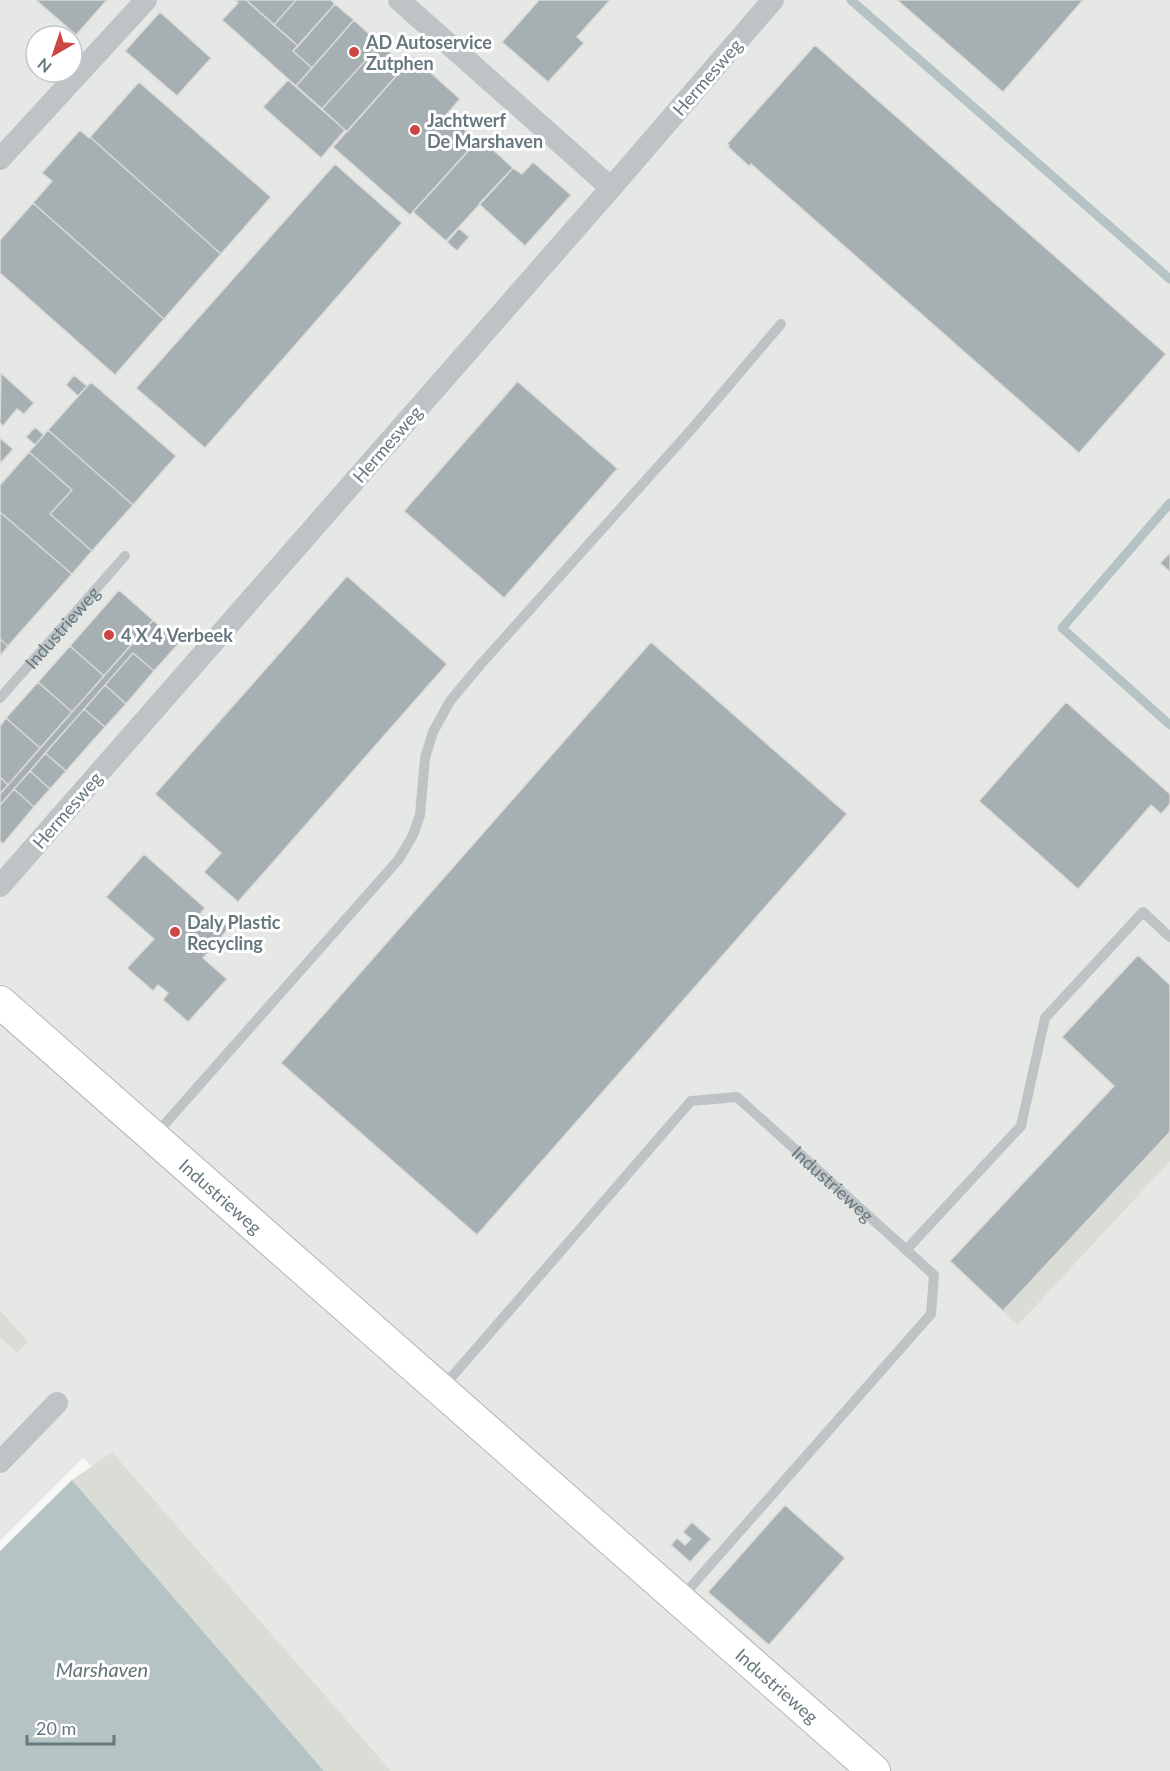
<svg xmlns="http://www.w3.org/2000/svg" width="1170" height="1771" font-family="Lato,sans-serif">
	<rect width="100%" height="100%" fill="#f8f8f6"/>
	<path fill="#e6e8e6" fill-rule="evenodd" d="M0 0H1170V1771H377L83 1458 0 1541ZM36 36H72V72H36Z"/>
	<path fill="#d9ddd6" d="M1170 1132V1161L1018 1325 1003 1311Z
		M0 1310 28 1342 17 1353 0 1337Z
		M112 1452 391 1771H324L72 1480Z"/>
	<path fill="#b6c3c4" d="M72 1480 324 1771H0V1551Z"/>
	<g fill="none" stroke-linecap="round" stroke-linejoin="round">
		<path stroke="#b6c3c4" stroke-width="9" d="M851 0 1170 279
			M1170 503 1062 628 1170 725"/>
	</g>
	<path fill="#a6afb2" stroke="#dadad8" stroke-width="1.5" d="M36 0H107L76 35Z
		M235 0H246L298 46 293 51 312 68 296 86 222 20 238 3Z
		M246 0H296L274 25Z
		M296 0H331L335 4 298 46 274 25Z
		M539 0H610L577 37 584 43 548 82 502 42Z
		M897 0H1083L1003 92Z
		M335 4 354 20 312 68 293 51Z
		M160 12 211 58 177 96 125 51Z
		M354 20 380 44 322 109 296 86Z
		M380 44 405 66 347 132 322 109Z
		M815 45 1166 354 1079 453 751 164 749 166 728 147 729 145 727 144Z
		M413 57 460 99 447 114 477 141 410 215 333 147Z
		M288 80 345 130 321 158 263 107Z
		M139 82 271 197 221 254 90 137Z
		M80 130 89 138 90 137 221 254 164 319 33 203 52 181 42 173Z
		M480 138 513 168 446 241 413 212Z
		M533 162 571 195 525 246 479 204 513 168 522 174Z
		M335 164 402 223 205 448 136 388Z
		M33 203 164 319 115 375 0 273V240Z
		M459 228 469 237 457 251 447 242Z
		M1 373 34 403 24 414 17 409 3 426 0 423Z
		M74 375 87 386 78 396 66 385Z
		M516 380 619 470 617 469 504 598 404 511 517 382Z
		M91 382 176 456 133 505 48 430Z
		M35 427 44 435 35 445 26 437Z
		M48 430 133 505 92 551 50 514 72 490 29 452Z
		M0 438 13 449 0 464Z
		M29 452 72 490 50 514 92 551 72 574 0 512V485Z
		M0 512 72 574 8 646 0 639Z
		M1170 553V572L1160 563Z
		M347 576 447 664 238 902 204 872 221 853 155 794 277 656 275 654 276 653 278 655Z
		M119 590 153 620 104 676 70 646Z
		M153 620 179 643 154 671 133 653 0 805V794Z
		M0 639 8 646 0 656Z
		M651 642 847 814 477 1235 281 1063Z
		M70 646 104 676 72 712 38 682Z
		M133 653 154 671 126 704 105 685Z
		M38 682 72 712 40 748 6 718Z
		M105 685 126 704 105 727 84 709Z
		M1066 702 1170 794V804L1161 814 1151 805 1078 889 979 801Z
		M84 709 105 727 66 771 45 753Z
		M6 718 40 748 8 785 0 777V726Z
		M45 753 66 771 50 789 30 771Z
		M30 771 50 789 34 807 14 789Z
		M0 777 8 785 0 794Z
		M14 789 34 807 3 844 0 841V805Z
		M144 854 205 908 200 914 210 923 215 916 229 928 203 958 227 979 188 1022 163 1000 168 993 158 985 153 991 127 968 154 939 106 897Z
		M1138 955 1170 985V1132L1003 1311 950 1261 1114 1086 1062 1037Z
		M785 1505 845 1558 769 1645 708 1592Z
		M692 1522 711 1539 690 1562 671 1545 677 1538 685 1545 691 1539 683 1532Z"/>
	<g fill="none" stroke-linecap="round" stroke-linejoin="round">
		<defs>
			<g id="secondary">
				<path id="s3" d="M0 1002 874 1771"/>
			</g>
		</defs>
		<use href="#secondary" stroke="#b0b7ba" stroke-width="34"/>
		<g stroke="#bec3c5" stroke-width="10">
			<path id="s1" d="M0 698 125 556"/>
			<path d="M156 1134 399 859 413 835 420 815 425 758 433 732 450 701 481 664 690 431 781 324"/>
			<path d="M906 1250 1021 1126 1045 1018 1143 912 1170 937"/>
			<path id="s2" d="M443 1387 691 1101 737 1097 934 1275 931 1314 682 1597"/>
		</g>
		<path stroke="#bec3c5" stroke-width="22" d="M399 0 611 188
			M0 159 146 0
			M0 886 611 188 773 0
			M0 1462 57 1403"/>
		<use href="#secondary" stroke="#fff" stroke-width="32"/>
	</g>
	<g fill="#ce4641" stroke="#fff" stroke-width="2">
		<circle cx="354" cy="52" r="6"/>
		<circle cx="415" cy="130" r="6"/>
		<circle cx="109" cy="635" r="6"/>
		<circle cx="175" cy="932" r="6"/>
	</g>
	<g text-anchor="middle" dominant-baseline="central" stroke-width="6" stroke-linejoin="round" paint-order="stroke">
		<g font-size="18" font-weight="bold" fill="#66787d" stroke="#fff" text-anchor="start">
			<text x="366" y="42">AD Autoservice<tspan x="366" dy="21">Zutphen</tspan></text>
			<text x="427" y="120">Jachtwerf<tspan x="427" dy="21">De Marshaven</tspan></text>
			<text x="121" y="635">4 X 4 Verbeek</text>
			<text x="187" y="922">Daly Plastic<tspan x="187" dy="21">Recycling</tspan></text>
		</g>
		<g font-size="18" fill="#66787d" stroke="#fff">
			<text transform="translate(707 77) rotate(-49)">Hermesweg</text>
			<text transform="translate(387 444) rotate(-49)">Hermesweg</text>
			<text stroke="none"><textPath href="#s1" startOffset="94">Industrieweg</textPath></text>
			<text transform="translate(67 810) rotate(-49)">Hermesweg</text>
			<text stroke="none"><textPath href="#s2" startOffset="554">Industrieweg</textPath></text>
			<text stroke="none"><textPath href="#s3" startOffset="294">Industrieweg</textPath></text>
			<text stroke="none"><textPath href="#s3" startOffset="1035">Industrieweg</textPath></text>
		</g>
		<g font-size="20" font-style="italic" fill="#627678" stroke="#fff">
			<text x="102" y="1669">Marshaven</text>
		</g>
	</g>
	<g transform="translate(54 54) rotate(219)"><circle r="28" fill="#ffffff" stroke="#c2c9cb" stroke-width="1.5"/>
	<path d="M0-4.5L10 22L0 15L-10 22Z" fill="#ce4641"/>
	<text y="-9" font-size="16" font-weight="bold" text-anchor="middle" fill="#66787d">N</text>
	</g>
	<path d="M27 1735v9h87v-9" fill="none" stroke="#66787d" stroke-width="3"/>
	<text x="36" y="1735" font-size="18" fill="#66787d" stroke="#ffffff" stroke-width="4.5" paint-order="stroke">20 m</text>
</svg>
